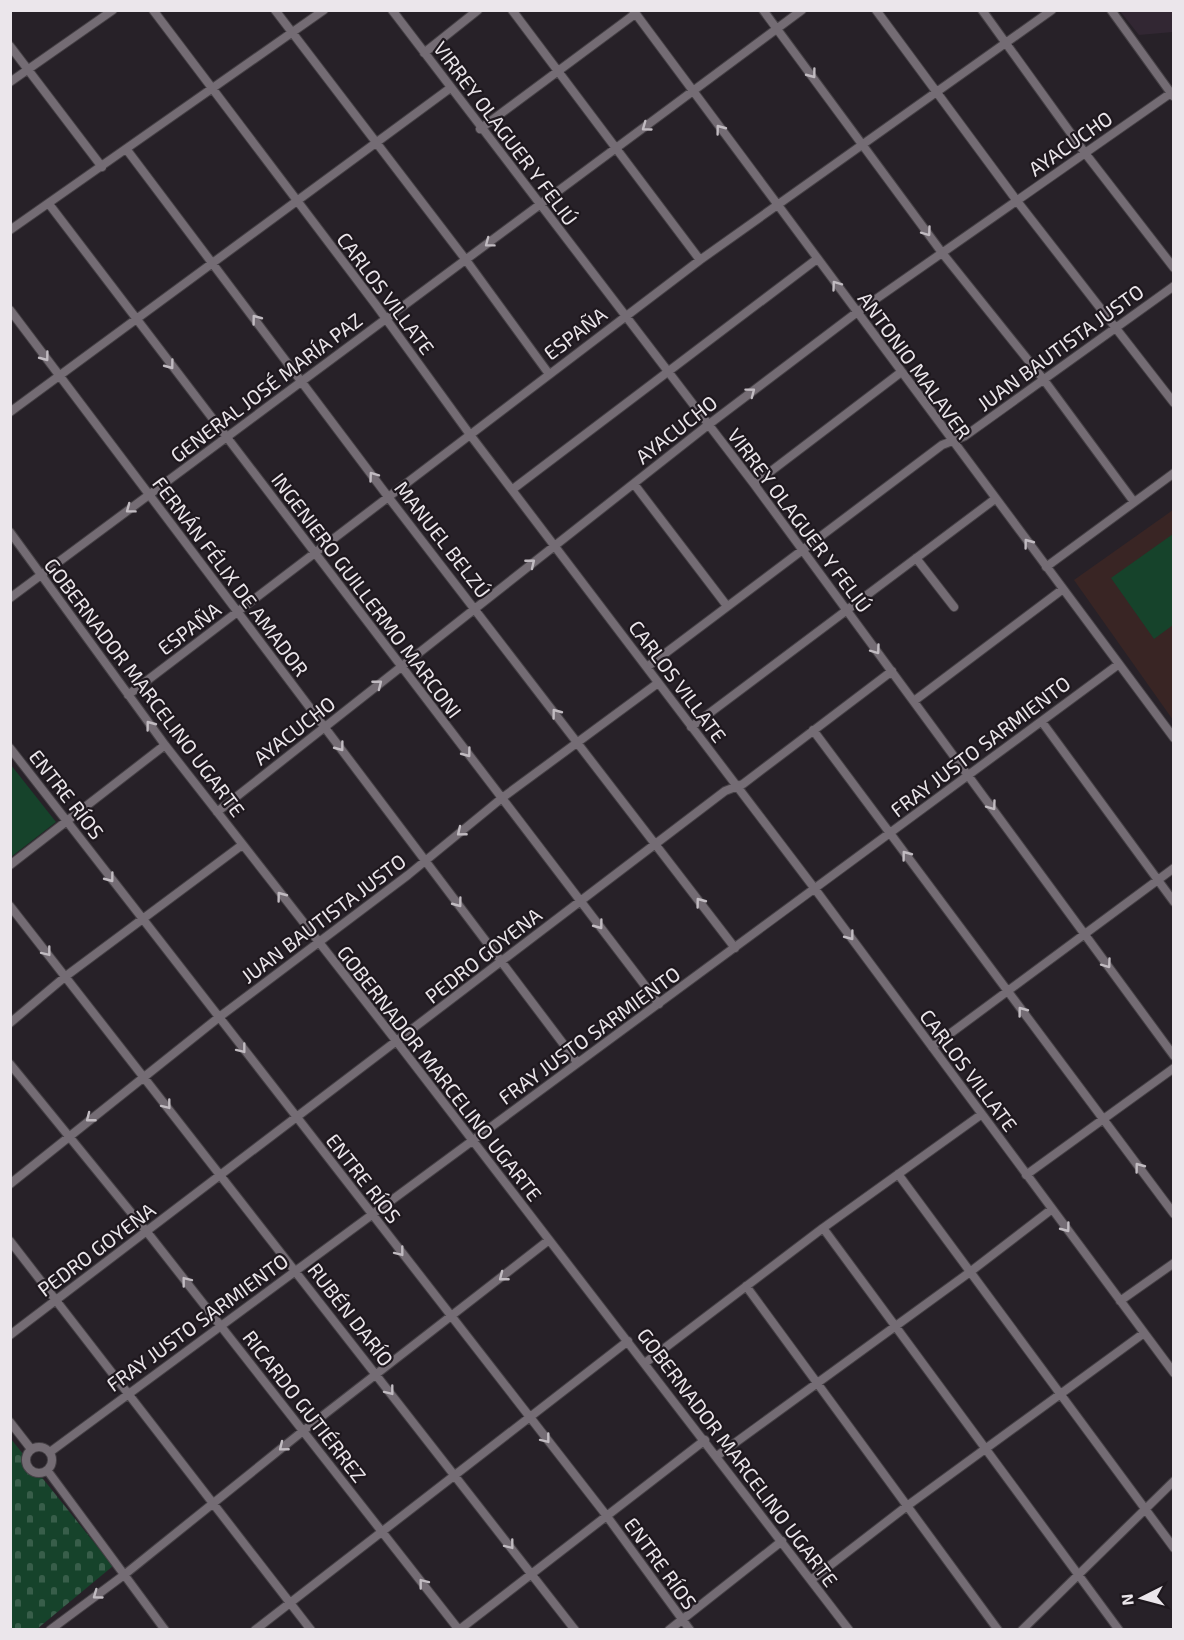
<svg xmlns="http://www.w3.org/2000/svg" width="1184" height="1640" font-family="'Exo 2',sans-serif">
	<defs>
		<pattern id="cemetery-stones" width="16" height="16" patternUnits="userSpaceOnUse" patternTransform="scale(1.5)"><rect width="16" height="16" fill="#16432b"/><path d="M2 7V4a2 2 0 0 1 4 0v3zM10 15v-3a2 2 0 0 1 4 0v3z" fill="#385e4a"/></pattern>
	</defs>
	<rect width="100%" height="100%" fill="#272128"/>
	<path fill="#322733" d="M1120 11H1173V32L1139 35Z"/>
	<path fill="#392524" d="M1173 510V720L1074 580Z"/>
	<path fill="url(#cemetery-stones)" d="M11 1439 113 1566 37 1629H11Z"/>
	<path fill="#16432b" d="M1173 534V625L1154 639 1111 578Z
		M11 765 56 822 11 857Z"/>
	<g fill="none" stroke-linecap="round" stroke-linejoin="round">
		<defs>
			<path id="minor" d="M153 10 376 305 471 436 815 889 1174 1373
				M275 10 466 260 549 374
				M392 10 754 484 1174 1056
				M512 10 700 260
				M633 10 1174 738
				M763 10 943 254 1044 380 1134 502
				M876 10 1017 201 1174 403
				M982 10 1085 153 1174 268
				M1111 10 1173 96
				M10 46 102 167
				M424 53 478 10
				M10 82 113 10
				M480 129 635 14
				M127 150 389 498 735 948
				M49 204 659 1004
				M10 230 324 10
				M10 310 577 1062
				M10 412 449 89
				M634 484 727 606
				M754 484 900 373
				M513 489 817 259
				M10 532 165 745 397 1042 849 1630
				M916 558 954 607
				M1046 567 1174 473
				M10 598 802 10
				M647 667 942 445 965 436 1174 286
				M128 695 700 260 1052 10
				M914 701 1063 589
				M1042 722 1174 902
				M691 727 995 499
				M813 730 1174 1214
				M10 748 606 1515 690 1630
				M217 812 708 425 856 313 1171 93
				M10 865 165 745
				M10 906 575 1630
				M10 1023 66 976 242 845
				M932 1047 1174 868
				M10 1064 151 1237 459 1630
				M898 1174 1174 1548
				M1026 1175 1174 1068
				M10 1184 218 1018 408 875 502 798 658 683
				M823 1228 1119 1630
				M10 1241 311 1630
				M746 1286 998 1630
				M1120 1301 1174 1263
				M10 1335 725 791 743 784 892 671
				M645 1363 823 1228 982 1114
				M10 1422 31 1449
				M26 1460a13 13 0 1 1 26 0a13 13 0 1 1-26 0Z
				M50 1452 1119 664
				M717 1456 970 1272 1052 1209
				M47 1470 165 1630
				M811 1580 907 1506 1144 1333
				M50 1630 124 1575 303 1431 549 1240
				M255 1630 628 1341
				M459 1630 705 1440
				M669 1630 782 1541
				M1022 1630 1174 1481"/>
		</defs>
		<use href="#minor" stroke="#454045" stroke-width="10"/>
		<use href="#minor" stroke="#746c74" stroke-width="8"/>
	</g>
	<defs><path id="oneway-chevron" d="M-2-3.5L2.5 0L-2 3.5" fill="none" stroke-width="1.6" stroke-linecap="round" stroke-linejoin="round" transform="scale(1.5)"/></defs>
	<g stroke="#c1bbc1">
		<use href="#oneway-chevron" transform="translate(812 74) rotate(53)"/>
		<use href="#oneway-chevron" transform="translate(646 127) rotate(144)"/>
		<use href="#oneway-chevron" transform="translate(720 129) rotate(-127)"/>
		<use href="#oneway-chevron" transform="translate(927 232) rotate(54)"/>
		<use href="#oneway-chevron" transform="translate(489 243) rotate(143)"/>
		<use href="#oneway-chevron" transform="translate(836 285) rotate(-126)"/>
		<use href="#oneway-chevron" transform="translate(256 319) rotate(-127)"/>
		<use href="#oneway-chevron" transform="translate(45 357) rotate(53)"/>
		<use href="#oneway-chevron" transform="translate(170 365) rotate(53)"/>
		<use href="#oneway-chevron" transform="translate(751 392) rotate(-37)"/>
		<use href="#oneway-chevron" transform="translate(373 476) rotate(-126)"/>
		<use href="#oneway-chevron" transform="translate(130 509) rotate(143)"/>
		<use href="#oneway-chevron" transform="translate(1028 543) rotate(-127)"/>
		<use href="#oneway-chevron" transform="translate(531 563) rotate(-39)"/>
		<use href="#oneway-chevron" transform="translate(876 650) rotate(54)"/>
		<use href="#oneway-chevron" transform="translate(378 684) rotate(-38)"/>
		<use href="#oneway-chevron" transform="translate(556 713) rotate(-127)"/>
		<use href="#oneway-chevron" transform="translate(150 725) rotate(-127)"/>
		<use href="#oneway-chevron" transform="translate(340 747) rotate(53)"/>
		<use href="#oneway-chevron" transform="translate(467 753) rotate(53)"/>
		<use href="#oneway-chevron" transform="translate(992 806) rotate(54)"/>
		<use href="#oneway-chevron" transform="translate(461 832) rotate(141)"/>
		<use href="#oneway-chevron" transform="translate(906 855) rotate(-127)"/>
		<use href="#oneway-chevron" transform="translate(110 878) rotate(53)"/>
		<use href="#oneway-chevron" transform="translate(281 896) rotate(-127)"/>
		<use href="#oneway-chevron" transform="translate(700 902) rotate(-127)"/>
		<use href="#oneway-chevron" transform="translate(458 903) rotate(53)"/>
		<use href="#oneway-chevron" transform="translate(599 925) rotate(53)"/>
		<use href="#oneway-chevron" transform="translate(850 936) rotate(53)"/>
		<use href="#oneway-chevron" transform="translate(47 952) rotate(52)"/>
		<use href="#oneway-chevron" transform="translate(1107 964) rotate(54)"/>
		<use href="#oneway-chevron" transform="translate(1022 1011) rotate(-127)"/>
		<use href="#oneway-chevron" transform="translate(242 1049) rotate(52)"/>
		<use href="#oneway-chevron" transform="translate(167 1105) rotate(52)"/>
		<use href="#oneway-chevron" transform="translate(90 1118) rotate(142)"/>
		<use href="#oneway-chevron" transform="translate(1139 1167) rotate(-127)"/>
		<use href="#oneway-chevron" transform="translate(1066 1228) rotate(53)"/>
		<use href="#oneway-chevron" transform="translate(400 1252) rotate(52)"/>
		<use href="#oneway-chevron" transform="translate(503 1277) rotate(142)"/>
		<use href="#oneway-chevron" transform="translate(186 1281) rotate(-128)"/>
		<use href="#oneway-chevron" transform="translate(390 1391) rotate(52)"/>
		<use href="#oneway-chevron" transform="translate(546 1439) rotate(52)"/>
		<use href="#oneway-chevron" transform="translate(283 1447) rotate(141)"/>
		<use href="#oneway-chevron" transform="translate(510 1545) rotate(52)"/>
		<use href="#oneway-chevron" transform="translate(423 1583) rotate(-128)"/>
		<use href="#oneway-chevron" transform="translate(97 1595) rotate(144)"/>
	</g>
	<g text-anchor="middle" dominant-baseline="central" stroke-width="4.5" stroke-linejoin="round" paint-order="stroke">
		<g font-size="20" fill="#ebe6eb" stroke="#1e181e">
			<text transform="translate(506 133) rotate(53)">VIRREY OLAGUER Y FELIÚ</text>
			<text transform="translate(1070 143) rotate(-35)">AYACUCHO</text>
			<text transform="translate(386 293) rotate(53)">CARLOS VILLATE</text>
			<text transform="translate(575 333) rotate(-37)">ESPAÑA</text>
			<text transform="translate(1060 347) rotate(-36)">JUAN BAUTISTA JUSTO</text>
			<text transform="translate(915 365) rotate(54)">ANTONIO MALAVER</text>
			<text transform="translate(266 387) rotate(-37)">GENERAL JOSÉ MARÍA PAZ</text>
			<text transform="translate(676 429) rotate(-38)">AYACUCHO</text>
			<text transform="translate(800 520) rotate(53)">VIRREY OLAGUER Y FELIÚ</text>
			<text transform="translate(443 539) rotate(52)">MANUEL BELZÚ</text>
			<text transform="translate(231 576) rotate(53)">FERNÁN FÉLIX DE AMADOR</text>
			<text transform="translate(367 595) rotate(53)">INGENIERO GUILLERMO MARCONI</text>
			<text transform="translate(189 628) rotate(-37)">ESPAÑA</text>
			<text transform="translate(678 681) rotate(53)">CARLOS VILLATE</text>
			<text transform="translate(145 687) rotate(53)">GOBERNADOR MARCELINO UGARTE</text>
			<text transform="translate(294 730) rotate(-38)">AYACUCHO</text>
			<text transform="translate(980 746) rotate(-37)">FRAY JUSTO SARMIENTO</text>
			<text transform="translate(67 794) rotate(52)">ENTRE RÍOS</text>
			<text transform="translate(323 918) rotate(-37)">JUAN BAUTISTA JUSTO</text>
			<text transform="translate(483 955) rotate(-38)">PEDRO GOYENA</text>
			<text transform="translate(589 1035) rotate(-36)">FRAY JUSTO SARMIENTO</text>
			<text transform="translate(969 1070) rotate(53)">CARLOS VILLATE</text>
			<text transform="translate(440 1073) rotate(52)">GOBERNADOR MARCELINO UGARTE</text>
			<text transform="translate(364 1178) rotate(52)">ENTRE RÍOS</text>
			<text transform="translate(96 1249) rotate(-37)">PEDRO GOYENA</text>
			<text transform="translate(351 1314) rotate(52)">RUBÉN DARÍO</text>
			<text transform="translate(197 1322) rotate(-36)">FRAY JUSTO SARMIENTO</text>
			<text transform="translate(305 1406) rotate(52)">RICARDO GUTIÉRREZ</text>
			<text transform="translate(738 1457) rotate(53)">GOBERNADOR MARCELINO UGARTE</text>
			<text transform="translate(661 1563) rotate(54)">ENTRE RÍOS</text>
		</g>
	</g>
	<rect width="1184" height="1640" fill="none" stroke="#ebe6eb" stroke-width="24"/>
	<g transform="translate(1142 1598) rotate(264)" stroke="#1e181e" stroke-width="4.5" paint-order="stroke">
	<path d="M0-4.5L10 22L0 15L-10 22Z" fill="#ebe6eb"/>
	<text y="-9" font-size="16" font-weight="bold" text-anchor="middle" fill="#ebe6eb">N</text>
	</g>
</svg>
